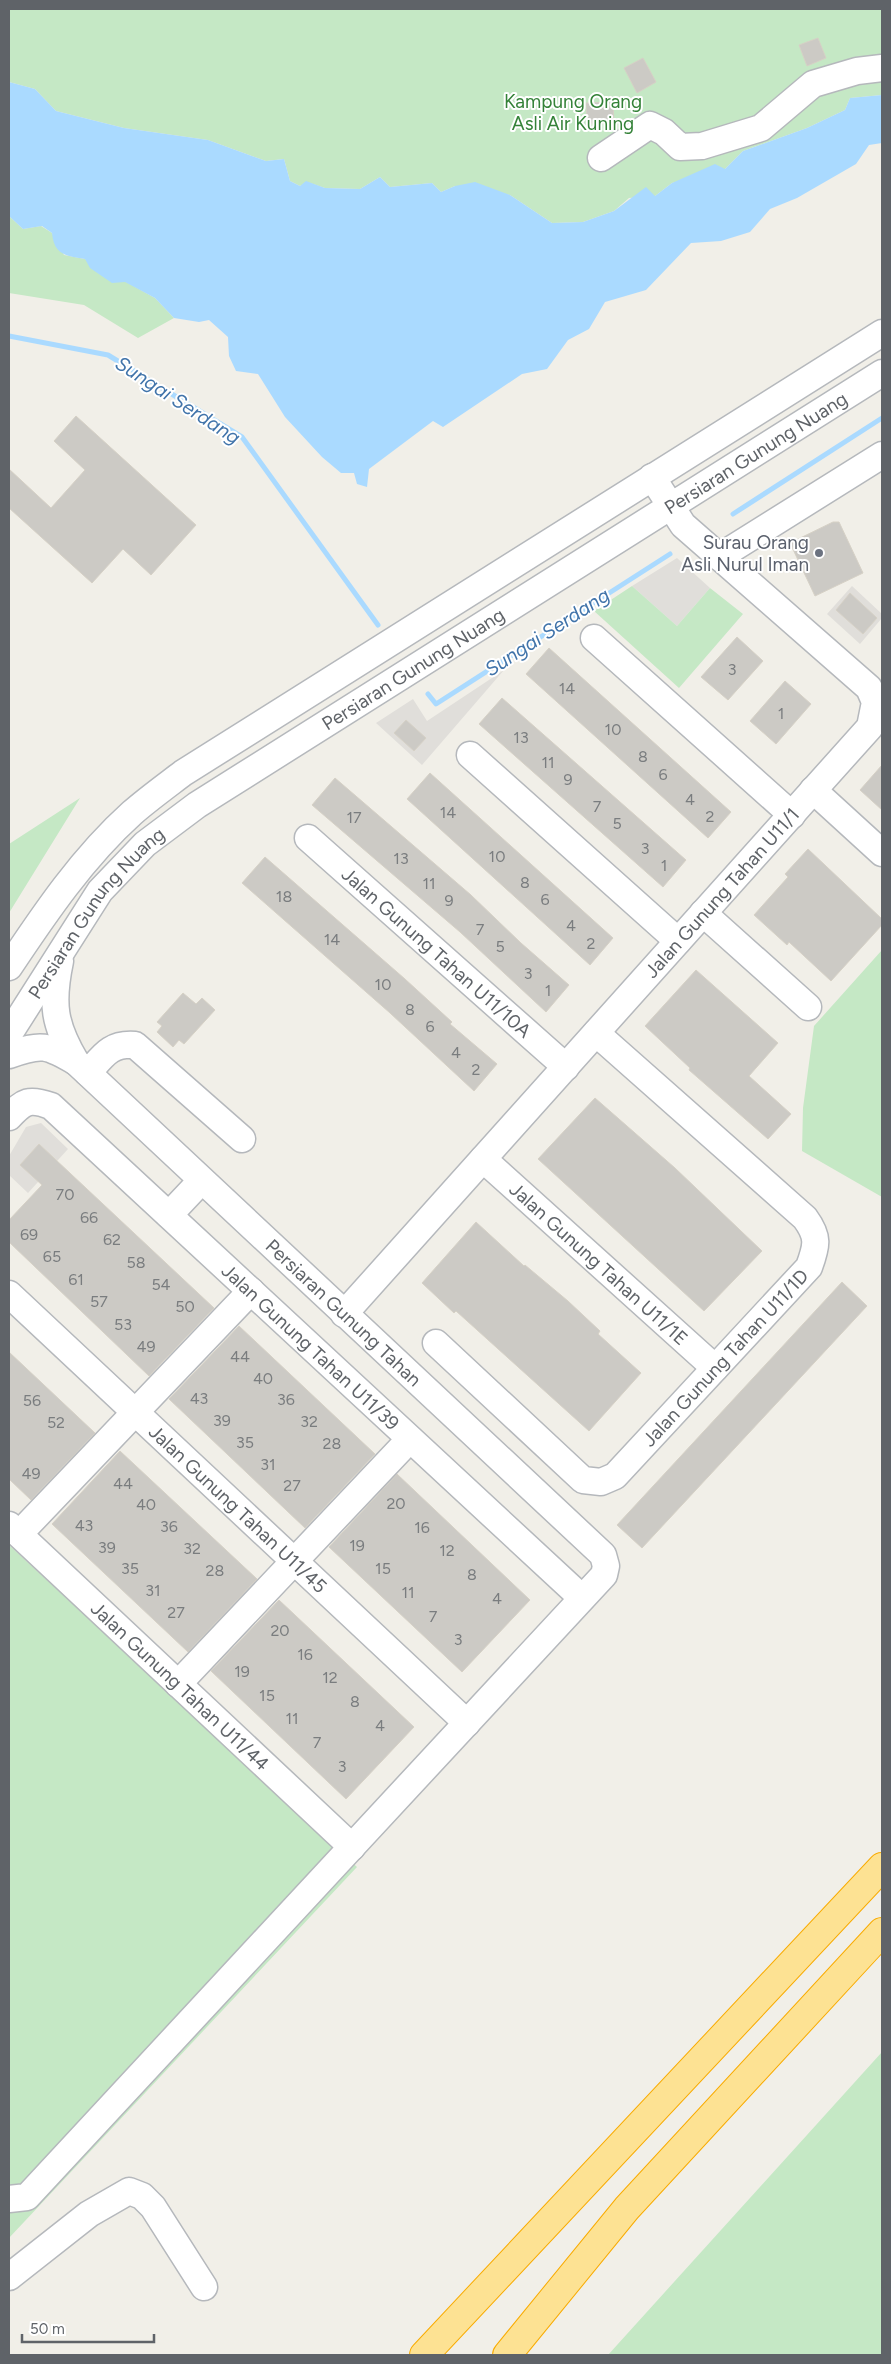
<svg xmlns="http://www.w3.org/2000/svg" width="891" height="2364" font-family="Figtree,sans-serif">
	<rect width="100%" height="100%" fill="#f1efe8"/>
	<path fill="#e0deda" d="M677 558 710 588 677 626 632 586Z
		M852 586 882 614V618L860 644 827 614Z
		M504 670 422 765 376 723 413 699 427 721Z
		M41 1123 68 1149 28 1193 9 1175V1156L26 1127Z"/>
	<path fill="#c5e8c5" d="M9 9H882V95L850 98 845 110 807 128 743 151 725 169 672 183 655 196 629 198 614 211 583 222 552 223 510 195 455 186 441 192 432 183 390 187 380 177 360 189 325 188 307 182 300 186 290 181 284 159 266 161 208 140 124 128 56 111 35 89 9 82Z
		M9 216 23 229 41 226 52 233 64 255 85 259 155 298 174 318 138 338 84 305 9 293Z
		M632 586 677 626 710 588 743 614 679 688 594 611Z
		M80 798 9 913V844Z
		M882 950V1197L802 1151 803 1108 814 1026Z
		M9 1545 357 1867 9 2238Z
		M882 2052V2355H608Z"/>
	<path fill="#aadaff" d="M9 82 35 89 56 111 124 128 208 140 266 161 284 159 290 181 300 186 306 181 325 188 360 189 380 177 390 187 432 183 441 192 455 186 475 182 510 195 552 223 583 222 614 211 646 187 655 196 672 183 715 164 725 169 743 151 807 128 845 110 850 98 882 95V143L869 145 856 164 797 198 770 209 750 232 721 241 691 243 646 290 605 302 589 329 568 340 547 369 522 374 443 427 433 421 369 469 367 487 357 484 354 473H341L322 457 285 417 258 374 236 371 229 356 228 337 209 320 199 322 174 318 155 298 125 282 112 283 90 268 85 259C66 256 54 255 52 233L42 226 23 229 9 216Z"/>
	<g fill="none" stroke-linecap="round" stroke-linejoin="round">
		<path stroke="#aadaff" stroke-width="5" d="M9 336 108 355 242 437 378 625
			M733 514 882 418
			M428 694 436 704 670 554"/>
	</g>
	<path fill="#cccac5" stroke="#d6d1c6" d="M818 38 826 58 807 66 799 45Z
		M643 58 656 82 637 93 624 68Z
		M613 102 614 123 587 124 586 103Z
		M76 416 196 525 151 575 123 549 92 583 9 508V469L51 508 85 470 54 441Z
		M833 522H839L863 573 815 596 790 543Z
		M850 593 877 618 863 634 836 610Z
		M737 637 763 661 728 700 701 677Z
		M549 648 731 812 708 838 526 674Z
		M785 681 811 704 776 744 750 721Z
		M502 698 686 860 663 887 479 724Z
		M406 720 426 738 414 751 394 733Z
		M882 765V810L860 790Z
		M430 773 613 938 590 965 407 799Z
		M335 778 471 895 521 943 569 985 546 1012 460 932 312 805Z
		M808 849 882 919V925L831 981 789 942 787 945 754 915 788 877 785 874Z
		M265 857 405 979 452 1022 450 1024 497 1064 474 1091 390 1013 242 883Z
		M696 970 778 1043 749 1076 791 1114 768 1139 689 1070 690 1068 645 1026Z
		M183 993 196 1004 202 998 215 1010 184 1044 179 1040 173 1047 157 1032 162 1026 157 1022Z
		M595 1098 675 1168 762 1251 704 1311 538 1159Z
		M39 1144 214 1308 149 1376 9 1242V1220L42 1185 20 1165Z
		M476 1222 524 1266 525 1265 568 1301 600 1331 598 1334 641 1373 589 1431 456 1311 454 1313 422 1283Z
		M842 1282 867 1306 642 1548 617 1525Z
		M239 1326 375 1454 305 1528 169 1399Z
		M9 1352 95 1433 31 1500 9 1479Z
		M120 1451 257 1579 188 1652 52 1524Z
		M397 1474 530 1600 462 1672 329 1547Z
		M279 1600 414 1727 346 1799 211 1671Z"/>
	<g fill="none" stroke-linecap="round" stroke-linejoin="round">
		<defs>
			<g id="minor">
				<path d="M601 158 650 125 664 132 680 147 702 146 761 128 813 84 857 71 882 68"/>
				<path d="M719 557 882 455"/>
				<path d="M594 638 792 815"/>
				<path d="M470 755 678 941"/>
				<path d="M813 790 882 853"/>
				<path id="s1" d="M308 838 566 1067"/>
				<path d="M703 913 808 1007"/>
				<path d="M60 961C51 1004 54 1025 76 1062"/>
				<path d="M9 967C45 913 83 857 132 813 148 799 166 786 183 773L882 333"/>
				<path id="s2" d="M9 1034 100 891 145 844 197 805 882 373"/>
				<path id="s3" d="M9 1055C42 1043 47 1045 76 1062L603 1555 606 1566 604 1575 27 2197 9 2199"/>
				<path d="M88 1073C103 1056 110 1043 135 1045L242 1139"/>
				<path id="s4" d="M9 1117C24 1101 29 1098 51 1106L582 1598"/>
				<path id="s5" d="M483 1159 715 1368"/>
				<path d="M169 1215 201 1181"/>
				<path id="s6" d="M9 1294 467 1723"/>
				<path id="s7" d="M344 1314 870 727 875 702 869 688 683 525 652 477"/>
				<path id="s8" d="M436 1343 583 1480 601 1482 615 1476 809 1267C817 1245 819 1237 805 1218L596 1033"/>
				<path id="s9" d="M9 1525 352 1847"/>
				<path d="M19 1534 251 1291"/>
				<path d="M178 1684 410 1439"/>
				<path d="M9 2277 89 2214 129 2191 142 2196 153 2207 204 2287"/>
			</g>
			<path id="highway" d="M424 2355 882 1867
				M507 2355 627 2208 882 1932"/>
		</defs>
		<use href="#minor" stroke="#b5b8bc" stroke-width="29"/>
		<use href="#highway" stroke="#f9ab00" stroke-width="30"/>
		<use href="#minor" stroke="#fff" stroke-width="26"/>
		<use href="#highway" stroke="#fde293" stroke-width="28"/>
	</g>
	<circle fill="#6b7280" stroke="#fff" stroke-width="2" cx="819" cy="553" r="5"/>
	<g text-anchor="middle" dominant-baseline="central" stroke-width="4" stroke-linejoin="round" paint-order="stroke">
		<g font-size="16" fill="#7a7d7f">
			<text x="732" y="669">3</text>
			<text x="567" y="688">14</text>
			<text x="781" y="713">1</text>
			<text x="613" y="729">10</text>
			<text x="521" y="737">13</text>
			<text x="643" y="756">8</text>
			<text x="548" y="762">11</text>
			<text x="663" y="774">6</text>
			<text x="568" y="779">9</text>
			<text x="690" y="799">4</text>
			<text x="597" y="806">7</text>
			<text x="448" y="812">14</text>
			<text x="710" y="816">2</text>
			<text x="354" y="817">17</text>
			<text x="617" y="823">5</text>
			<text x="645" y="848">3</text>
			<text x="497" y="856">10</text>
			<text x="401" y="858">13</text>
			<text x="664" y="865">1</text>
			<text x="525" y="882">8</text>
			<text x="429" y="883">11</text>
			<text x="284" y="896">18</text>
			<text x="545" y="899">6</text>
			<text x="449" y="900">9</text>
			<text x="571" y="925">4</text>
			<text x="480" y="929">7</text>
			<text x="332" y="939">14</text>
			<text x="591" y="943">2</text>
			<text x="500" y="946">5</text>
			<text x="528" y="973">3</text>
			<text x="383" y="984">10</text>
			<text x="548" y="990">1</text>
			<text x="410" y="1009">8</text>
			<text x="430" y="1026">6</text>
			<text x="456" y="1052">4</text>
			<text x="476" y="1069">2</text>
			<text x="65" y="1194">70</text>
			<text x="89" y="1217">66</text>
			<text x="29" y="1234">69</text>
			<text x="112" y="1239">62</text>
			<text x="52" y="1256">65</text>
			<text x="136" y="1262">58</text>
			<text x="76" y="1279">61</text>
			<text x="161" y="1284">54</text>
			<text x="99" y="1301">57</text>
			<text x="185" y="1306">50</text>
			<text x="123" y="1324">53</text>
			<text x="146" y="1346">49</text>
			<text x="240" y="1356">44</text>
			<text x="263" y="1378">40</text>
			<text x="199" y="1398">43</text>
			<text x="286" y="1399">36</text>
			<text x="32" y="1400">56</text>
			<text x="222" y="1420">39</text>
			<text x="309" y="1421">32</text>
			<text x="56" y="1422">52</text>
			<text x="245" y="1442">35</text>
			<text x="332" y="1443">28</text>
			<text x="268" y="1464">31</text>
			<text x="31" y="1473">49</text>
			<text x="123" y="1483">44</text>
			<text x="292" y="1485">27</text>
			<text x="396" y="1503">20</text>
			<text x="146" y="1504">40</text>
			<text x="84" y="1525">43</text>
			<text x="169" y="1526">36</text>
			<text x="422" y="1527">16</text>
			<text x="357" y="1545">19</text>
			<text x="107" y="1547">39</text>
			<text x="192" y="1548">32</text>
			<text x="447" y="1550">12</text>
			<text x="130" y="1568">35</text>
			<text x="383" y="1568">15</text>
			<text x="215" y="1570">28</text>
			<text x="472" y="1574">8</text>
			<text x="153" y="1590">31</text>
			<text x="408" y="1592">11</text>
			<text x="497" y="1598">4</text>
			<text x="176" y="1612">27</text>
			<text x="433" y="1616">7</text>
			<text x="280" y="1630">20</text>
			<text x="458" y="1639">3</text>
			<text x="305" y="1654">16</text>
			<text x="242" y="1671">19</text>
			<text x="330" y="1677">12</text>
			<text x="267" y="1695">15</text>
			<text x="355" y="1701">8</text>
			<text x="292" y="1718">11</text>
			<text x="380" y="1725">4</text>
			<text x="317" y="1742">7</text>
			<text x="342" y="1766">3</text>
		</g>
		<g font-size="19" fill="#348238" stroke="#fff">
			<text x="573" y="101">Kampung Orang<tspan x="573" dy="22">Asli Air Kuning</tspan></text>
		</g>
		<g font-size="19" fill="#5f6368" stroke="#fff">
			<text stroke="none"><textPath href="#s2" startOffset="960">Persiaran Gunung Nuang</textPath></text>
			<text stroke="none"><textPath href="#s2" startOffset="555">Persiaran Gunung Nuang</textPath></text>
			<text stroke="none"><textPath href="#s7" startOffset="566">Jalan Gunung Tahan U11/1</textPath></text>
			<text stroke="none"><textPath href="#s2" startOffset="150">Persiaran Gunung Nuang</textPath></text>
			<text stroke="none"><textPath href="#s1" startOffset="172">Jalan Gunung Tahan U11/10A</textPath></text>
			<text stroke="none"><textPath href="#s5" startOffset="156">Jalan Gunung Tahan U11/1E</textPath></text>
			<text stroke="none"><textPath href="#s3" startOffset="438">Persiaran Gunung Tahan</textPath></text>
			<text stroke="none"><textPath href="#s4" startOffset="402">Jalan Gunung Tahan U11/39</textPath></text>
			<text stroke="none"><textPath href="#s8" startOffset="396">Jalan Gunung Tahan U11/1D</textPath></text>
			<text stroke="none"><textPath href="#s6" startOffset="314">Jalan Gunung Tahan U11/45</textPath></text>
			<text stroke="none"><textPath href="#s9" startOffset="235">Jalan Gunung Tahan U11/44</textPath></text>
		</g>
		<g font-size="19" fill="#5b616d" stroke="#fff" text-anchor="end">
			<text x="809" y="542">Surau Orang<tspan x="809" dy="22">Asli Nurul Iman</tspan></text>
		</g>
		<g font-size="20" font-style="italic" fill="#4174aa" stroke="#fff">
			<text transform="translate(178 400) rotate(33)">Sungai Serdang</text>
			<text transform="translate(547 632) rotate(-33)">Sungai Serdang</text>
		</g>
	</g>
	<rect width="891" height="2364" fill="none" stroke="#5f6368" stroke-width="20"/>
	<path d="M22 2334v8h132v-8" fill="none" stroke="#5f6368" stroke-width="2.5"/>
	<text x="30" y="2334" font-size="15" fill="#5f6368" stroke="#ffffff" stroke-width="4" paint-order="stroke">50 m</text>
</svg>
